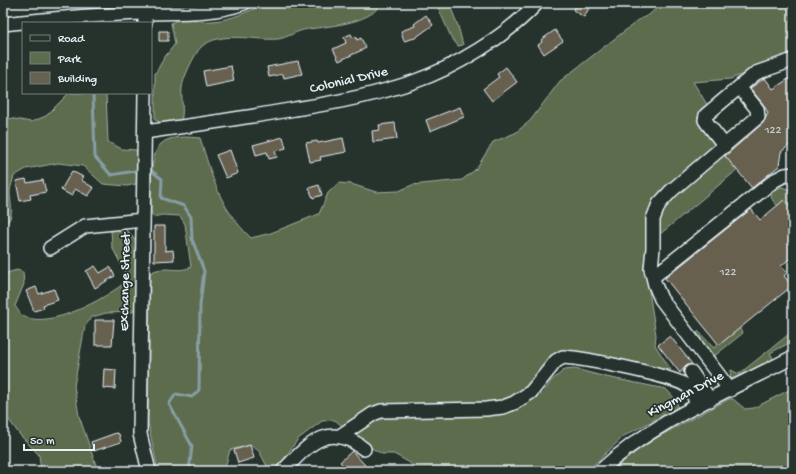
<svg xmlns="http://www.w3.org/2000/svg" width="796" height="474" font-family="'Gochi Hand',sans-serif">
	<rect width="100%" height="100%" fill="#26332d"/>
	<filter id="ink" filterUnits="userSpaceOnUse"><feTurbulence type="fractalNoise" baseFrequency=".025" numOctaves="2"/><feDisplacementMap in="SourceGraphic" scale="8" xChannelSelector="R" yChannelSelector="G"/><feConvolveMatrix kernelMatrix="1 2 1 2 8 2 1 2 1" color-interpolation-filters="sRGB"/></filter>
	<g filter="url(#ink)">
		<path fill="#5c6c4e" stroke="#a2aea3" d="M265 3H322L339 8 350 3H381C371 25 324 26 303 30 295 32 286 38 278 39 254 41 221 30 201 47 195 53 182 80 182 88 181 100 184 110 181 121L162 123 155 120V74L164 58 175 44 171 23C188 14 196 23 213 21 231 20 250 11 265 3Z
			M436 3H449L458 26 463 45 458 46 451 37Z
			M662 3H793V56L730 79 693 82 708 106 706 110 698 117 697 121 713 141 715 146 666 192 646 272 656 335 655 345 671 370 568 354 521 405 543 393 551 381 564 370 575 369 606 377 666 389 676 400 678 407 624 436 587 471H417L410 463 394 454H382L361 442 335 420 322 421 298 439 277 469 268 468 259 451 250 445 230 450 224 471H158L148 423 150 273C164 264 177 274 191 267L185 224 180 216 162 215 153 217 151 211C151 195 149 154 161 144 170 135 189 137 200 138 213 179 219 207 251 238L271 233 319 214 328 193 339 183 351 184 376 192 399 191 412 185 462 180 476 169 493 142 515 133 530 121 560 81 640 19 649 15Z
			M69 93H106L108 142 122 149 136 150 140 158 136 184 127 186 103 184 83 166 58 163 26 169 14 176C13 181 10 187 10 192 10 204 16 218 3 226V117L31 122 46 116Z
			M724 155 737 170 659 235 654 227 662 204 717 158Z
			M782 187 793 191V211C783 208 774 207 771 196L773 190Z
			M119 228 129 232 137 243 135 306 133 312 106 313 92 317 85 326 74 386 79 416 98 471H41L39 455 20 435 3 412V274L17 270 23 272 24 284 15 306C18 310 21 316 25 317 52 328 102 300 123 284L125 272 112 247 111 229Z
			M739 328 743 333 713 357 697 333 698 331 714 348Z
			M793 331V341L770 353 773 358 772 361 734 380 730 377 731 370 739 374Z
			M793 388V471H609L637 448 729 399H733L745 409 754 408Z"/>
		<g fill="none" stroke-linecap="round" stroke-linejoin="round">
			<path stroke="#879ea5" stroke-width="3" d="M93 93 95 157 111 175 141 170
				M147 169H149L162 179 161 198 184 206 191 217 192 239 204 271 200 305 199 390 192 397 176 394 169 404 192 446 189 471"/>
		</g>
		<path fill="#676150" stroke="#e8f1f8" d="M578 3H592L584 17 573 10Z
			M426 15 433 25 415 38 404 41 401 31 415 26 414 24Z
			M555 30 563 41 544 54 538 45 542 42 541 40Z
			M159 31H168V41H159Z
			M351 34 353 38 356 36 357 40 361 38 366 48 339 61 333 49 346 43 344 37Z
			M298 61 302 74 284 78 283 74 269 77 267 67Z
			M231 66 234 81 206 87 203 71Z
			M506 67 517 82 492 101 483 89 499 77 497 74Z
			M793 76V142L781 152 779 166 752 188 725 156 763 123 768 113 763 104 750 88 765 78 773 89Z
			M460 107 464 117 430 131 426 120Z
			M395 123 397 139 373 142 372 131 380 130 379 125Z
			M283 137 286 148 275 151 277 157 269 159 267 152 256 155 253 145Z
			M343 138 346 152 320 157 321 160 310 162 306 143 317 141 318 143Z
			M230 150 238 173 226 178 216 155Z
			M72 171 83 177 81 180 94 188 88 196 75 189 72 196 61 190Z
			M26 179 27 183 43 180 46 192 30 195 31 199 20 201 16 181Z
			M319 185 322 195 313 198 309 188Z
			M784 200 793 211V256L781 266 787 273 784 276 792 286 719 345 665 278 751 209 760 220Z
			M154 226H165V251L173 250 174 260 154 261Z
			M95 266 100 273 110 267 115 276 95 288 86 271Z
			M36 287 39 294 54 289 58 300 43 305 44 308 34 311 26 291Z
			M95 320H114L112 345H95Z
			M670 336 692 364 686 366 680 373 658 345Z
			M104 369 116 370 115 389 103 388Z
			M116 433 119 434 121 442 94 451 91 442Z
			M250 445 254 458 238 463 234 450Z
			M352 451 365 465 359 471H349L340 462Z"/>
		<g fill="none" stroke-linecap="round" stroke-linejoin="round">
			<defs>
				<path id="minor" d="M145 3V23
					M3 24C49 19 95 15 141 13 176 12 210 15 244 3
					M145 93 140 434 149 471
					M145 132C195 125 245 118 295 109 334 103 375 95 413 82 454 68 507 36 537 3
					M725 146 707 123 705 120 706 115 756 73 793 60
					M50 248 85 226 143 220
					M653 277 775 180 785 175 793 174
					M691 372 710 400
					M730 390 661 299 655 285 651 269 653 248V219L659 204 671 191 758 117 757 109 739 87
					M340 436 373 414 381 411 486 409 503 407 514 403 531 392 556 361 563 357C581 358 678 376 688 387 693 391 695 400 697 406
					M283 471C308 445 329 420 364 449
					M600 471C655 420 727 392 793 357"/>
			</defs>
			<use href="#minor" stroke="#e8f1f8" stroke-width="16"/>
			<use href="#minor" stroke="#26332d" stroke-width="13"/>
		</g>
	</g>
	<g text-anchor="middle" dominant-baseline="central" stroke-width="3.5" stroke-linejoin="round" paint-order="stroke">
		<g font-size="12" fill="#c8cdce">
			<text x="773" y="131">122</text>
			<text x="728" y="273">122</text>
		</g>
		<g font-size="14" fill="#e8f1f8" stroke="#26332d">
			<text transform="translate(349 81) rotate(-13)">Colonial Drive</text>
			<text transform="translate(126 282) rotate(-89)">Exchange Street</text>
			<text transform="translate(686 395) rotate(-28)">Kingman Drive</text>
		</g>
	</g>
	<rect width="796" height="474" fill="none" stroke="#26332d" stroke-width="16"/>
	<rect x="8" y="8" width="780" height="458" fill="none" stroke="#e8f1f8" stroke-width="1.5" filter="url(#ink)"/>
	<rect x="22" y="22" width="130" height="72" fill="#26332d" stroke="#747f7e"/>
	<rect x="30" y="35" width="20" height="6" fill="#26332d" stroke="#747f7e"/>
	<text x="58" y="42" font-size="12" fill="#e8f1f8">Road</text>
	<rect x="30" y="52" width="20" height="12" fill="#5c6c4e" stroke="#747f7e"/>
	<text x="58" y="62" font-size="12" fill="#e8f1f8">Park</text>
	<rect x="30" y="72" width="20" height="12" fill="#676150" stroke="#747f7e"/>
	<text x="58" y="82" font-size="12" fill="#e8f1f8">Building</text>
	<path d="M24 444v6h70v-6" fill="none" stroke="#e8f1f8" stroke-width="2"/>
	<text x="30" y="444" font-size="12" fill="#e8f1f8" stroke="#26332d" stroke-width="3" paint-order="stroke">50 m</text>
</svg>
